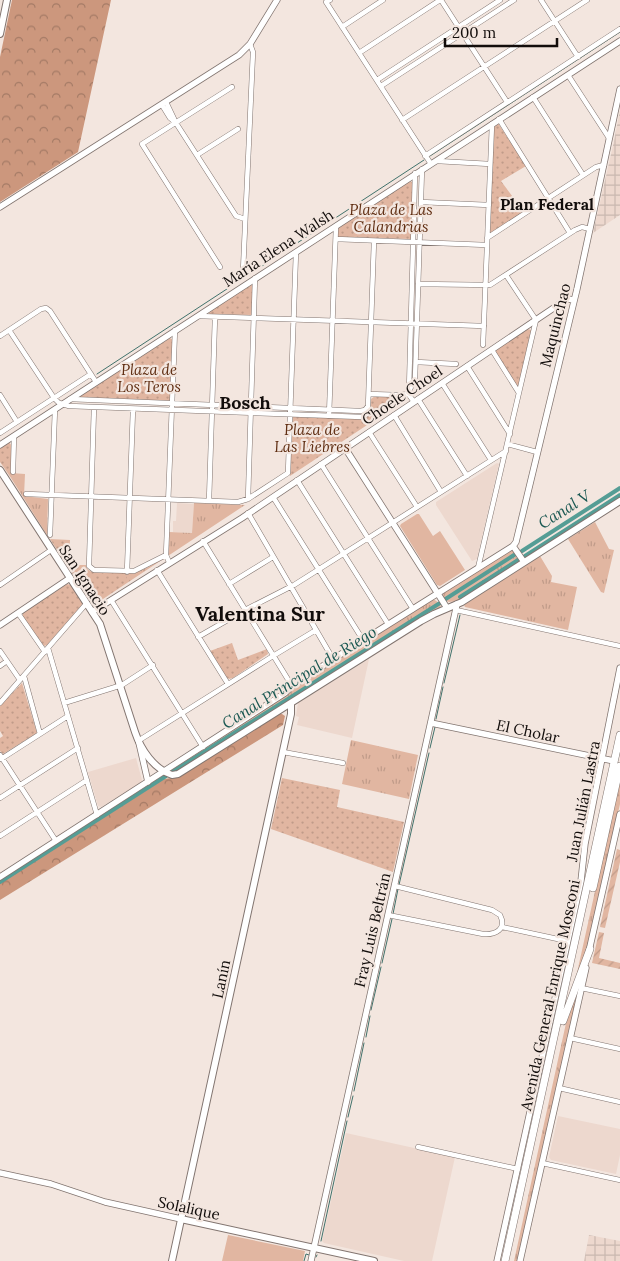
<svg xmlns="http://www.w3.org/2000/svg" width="620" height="1261" font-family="Lora,serif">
	<defs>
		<pattern id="industrial-grid" width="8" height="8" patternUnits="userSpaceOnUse" patternTransform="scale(1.25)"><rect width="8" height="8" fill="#edd8ce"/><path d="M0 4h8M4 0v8" fill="none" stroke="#cab8b0"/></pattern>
		<pattern id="grass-tufts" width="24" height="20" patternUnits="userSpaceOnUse" patternTransform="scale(1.25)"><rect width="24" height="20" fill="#e1b6a1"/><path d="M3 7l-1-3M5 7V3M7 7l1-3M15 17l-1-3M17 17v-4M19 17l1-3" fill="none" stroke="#c09b89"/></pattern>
		<pattern id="forest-crowns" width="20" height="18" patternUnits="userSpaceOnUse" patternTransform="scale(1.25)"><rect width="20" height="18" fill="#cc977d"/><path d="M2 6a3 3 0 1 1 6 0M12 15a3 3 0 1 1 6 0" fill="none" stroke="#a47a65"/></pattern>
		<pattern id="park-dots" width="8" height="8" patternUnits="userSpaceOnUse" patternTransform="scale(1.25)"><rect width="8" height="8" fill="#e1b6a1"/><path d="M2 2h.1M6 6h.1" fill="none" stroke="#c09b89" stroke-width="1.8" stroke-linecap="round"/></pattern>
		<pattern id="garden-furrows" width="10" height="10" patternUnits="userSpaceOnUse" patternTransform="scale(1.25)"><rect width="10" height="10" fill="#e1b6a1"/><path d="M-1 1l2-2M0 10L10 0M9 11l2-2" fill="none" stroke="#c09b89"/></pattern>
	</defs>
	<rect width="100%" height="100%" fill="#f3e6df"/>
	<path fill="#edd8ce" d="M497 463 499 464 477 559 472 561 436 505V502Z
		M177 503 194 504 192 533 173 532V521H176Z
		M369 659 352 738 297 725 299 717 296 716 298 703Z
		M136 758 142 780 141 783 101 807 98 806 88 772Z
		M558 1116 620 1129V1155L616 1174 551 1160 549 1157Z
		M346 1133 455 1157 432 1261H404L324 1243 322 1241Z"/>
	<path fill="url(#industrial-grid)" d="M620 110V215L593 233 614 141Z
		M589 1235 620 1241V1261H584Z"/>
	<path fill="url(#grass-tufts)" d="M11 473 25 474 24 496 48 499 47 535 11 478Z
		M194 503 245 505 127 583V573C141 573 163 562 168 548 170 544 169 537 169 532L192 533Z
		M595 522 609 549 614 550 604 593 601 592 568 539Z
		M509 551H513L519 562 457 601 449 602 444 600 443 594 445 592Z
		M540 556 552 576 551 582 577 587 568 630 465 607 464 605Z
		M433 599 441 604 440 609 178 772H172V769L294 687Z
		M351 740 418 755 409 799 342 784Z
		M620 778V804L587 952 573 991Z
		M583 970 519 1261H514L568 1014Z"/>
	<path fill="url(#forest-crowns)" d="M12 0H111L78 152 0 202V57Z
		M279 714H282L285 716 283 725 0 900V883L164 779 177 777Z"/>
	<path fill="url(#park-dots)" d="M498 123 526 166 501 181 524 212 490 233 493 127Z
		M408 181 413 182 411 239 338 237V227Z
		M251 284H253L252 315 209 314 210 311Z
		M527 329 532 330 520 386 518 388 495 351Z
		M170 338 173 340 170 401 79 398V397Z
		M375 396H406L408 398 290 476 293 417 362 418 368 415 371 399Z
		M9 442 12 446 11 478 0 462V447Z
		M50 539 70 540 69 565H86L87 569 92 572 127 573V583L94 605 92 604Z
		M67 584 71 585 82 602V605L47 645 44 646 23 617V613Z
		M232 643 238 660 267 649 268 654 233 678 229 679 226 677 210 651Z
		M22 683 37 733 3 754 0 751V738L3 736 0 731V706Z
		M282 778 340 790 337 807 404 822 393 872 271 829Z"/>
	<path fill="url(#garden-furrows)" d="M617 849 620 850V862L605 928 600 927Z
		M599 932 604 933 599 958 620 963V969L592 963Z"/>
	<path fill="#e1b6a1" d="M417 514H419L433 536 440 531 465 570 440 586 437 585 400 526 401 524Z
		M228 1235 305 1251 303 1261H222Z"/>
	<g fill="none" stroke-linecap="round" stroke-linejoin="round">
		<path stroke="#41726c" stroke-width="1" d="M430 156 620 32
			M97 374 424 160
			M444 683 460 615
			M436 719 443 687
			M430 748 435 727
			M399 885 429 753
			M393 914 398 889
			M382 963 392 919
			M371 1010 381 967
			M366 1037 370 1016
			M354 1091 364 1043
			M348 1117 353 1096
			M321 1241 347 1121
			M316 1257 317 1255
			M304 1261 306 1254 309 1255"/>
		<path stroke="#559d95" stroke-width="4" d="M522 551 620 488
			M525 556 620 495
			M460 597 518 560
			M444 600 514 555
			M172 772 440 603
			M0 882 166 776"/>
		<defs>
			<path id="minor" d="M330 0 326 2 431 164
				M441 0 507 102
				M541 0 578 57
				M342 27 383 0
				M359 53 440 0
				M568 75 609 138
				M377 80 500 0
				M381 86 514 0
				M533 97 583 175
				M166 102 176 123 236 216 245 219
				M162 105 170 118 176 123
				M499 119 570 233
				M402 120 587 0
				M197 155 238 129
				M425 156 620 29
				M437 161 490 164
				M421 202 489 205
				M487 238 596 167 604 165
				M336 239 487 245
				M220 267 142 144 232 87
				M243 271 253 52 250 44
				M418 284 490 285 575 230 582 227 590 229
				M198 316 484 326
				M9 330 54 398 59 403 69 406 362 417 367 414 368 407 374 241
				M0 336 41 309 46 308 50 311 96 382
				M483 345 492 124
				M492 350 519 393
				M416 362 456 364
				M467 366 510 434
				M442 383 491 460
				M409 391 415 379 422 169
				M369 394 399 395 409 394
				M0 395 17 422
				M70 399 360 411 365 410 368 406
				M418 399 467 476
				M414 402 409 395V390L415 173
				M94 407 89 566 94 570 134 571 166 555
				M394 415 441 492
				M329 416 336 226
				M369 432 417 507
				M0 433 91 374
				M507 444 537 452
				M321 464 413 609
				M13 472 14 436
				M297 480 388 624
				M26 494 238 502 248 499 288 473 296 252
				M273 497 363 640
				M248 499 255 278
				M209 501 215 317
				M248 513 333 659
				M50 535 55 409
				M203 541 292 686
				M169 562 166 555 175 330
				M478 568 536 320 506 275
				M157 570 228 684
				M127 572 133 409
				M229 584 273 557
				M0 585 51 550
				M111 600 203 747
				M456 610 620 646
				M18 613 45 652
				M198 637 245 610 294 585 506 451
				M48 648 97 815
				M0 651 20 680
				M0 666 7 661
				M24 676 40 734
				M0 703 86 604
				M64 703 122 685 153 665
				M138 741 273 656 316 630
				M283 752 343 763
				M0 755 56 841
				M1 759 68 716
				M0 798 78 748
				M0 836 87 780
				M388 915 483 934C496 935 507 929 500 915L492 910 395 886
				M502 927 567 941
				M581 988 620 996
				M570 1038 620 1049
				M559 1088 620 1102
				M418 1147 518 1169
				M542 1163 620 1180"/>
			<path id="tertiary" d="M0 207 239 55 250 44 277 0
				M0 445 620 41
				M345 448 447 608
				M513 546 516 542 577 289 620 89
				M513 546 524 562
				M92 612 242 518 564 301 568 299 574 300
				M0 625 70 578
				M431 723 614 761
				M139 743 148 782
				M0 877 285 693 292 686 338 656 513 546
				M589 951 620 814
				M0 1173 51 1184 105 1202 181 1219
				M311 1261 457 604
				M497 1261 581 881 585 844 620 668
				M520 1261 586 968"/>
			<path id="secondary" d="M0 34 7 0
				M0 470 100 624 135 732C141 750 154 769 172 775L178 774 421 621 434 614 462 602 620 501
				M181 1219 374 1261
				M172 1261 291 714V703"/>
			<path id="trunk" d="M593 888 620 766
				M563 1021 590 949
				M505 1261 620 735"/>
		</defs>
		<use href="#minor" stroke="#827570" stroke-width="5.5"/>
		<use href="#tertiary" stroke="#827570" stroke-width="7"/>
		<use href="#secondary" stroke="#827570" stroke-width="8"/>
		<use href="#trunk" stroke="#827570" stroke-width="8"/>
		<use href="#minor" stroke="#fff" stroke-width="4.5"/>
		<use href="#tertiary" stroke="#fff" stroke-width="5.5"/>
		<use href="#secondary" stroke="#fff" stroke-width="6"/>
		<use href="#trunk" stroke="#fff" stroke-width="7"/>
	</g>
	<g text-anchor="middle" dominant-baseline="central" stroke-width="4.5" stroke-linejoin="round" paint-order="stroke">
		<g font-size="15" font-style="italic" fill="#5f2d11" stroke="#f3e6df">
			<text x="391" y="209">Plaza de Las<tspan x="391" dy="17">Calandrias</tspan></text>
			<text x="149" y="369">Plaza de<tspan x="149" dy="17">Los Teros</tspan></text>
			<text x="312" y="429">Plaza de<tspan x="312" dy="17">Las Liebres</tspan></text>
		</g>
		<g font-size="15" fill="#120d0b" stroke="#f3e6df">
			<text transform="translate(278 248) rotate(-33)">María Elena Walsh</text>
			<text transform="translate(555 325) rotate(-76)">Maquinchao</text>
			<text transform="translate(402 395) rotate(-34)">Choele Choel</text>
			<text transform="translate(85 580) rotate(57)">San Ignacio</text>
			<text transform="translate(528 731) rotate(12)">El Cholar</text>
			<text transform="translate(583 801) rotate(-79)">Juan Julián Lastra</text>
			<text transform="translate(372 930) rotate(-77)">Fray Luis Beltrán</text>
			<text transform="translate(221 979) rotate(-78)">Lanín</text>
			<text transform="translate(550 995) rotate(-78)">Avenida General Enrique Mosconi</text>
			<text transform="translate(189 1208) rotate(12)">Solalique</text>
		</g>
		<g font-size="16" font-weight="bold" fill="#120d0b" stroke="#f3e6df">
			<text x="547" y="204">Plan Federal</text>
		</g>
		<g font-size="16" font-style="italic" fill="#1a5852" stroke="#f3e6df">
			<text transform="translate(564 509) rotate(-32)">Canal V</text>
			<text transform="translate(299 677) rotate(-32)">Canal Principal de Riego</text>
		</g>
		<g font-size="18" font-weight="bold" fill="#120d0b" stroke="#f3e6df">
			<text x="245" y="402">Bosch</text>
		</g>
		<g font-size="20" font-weight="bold" fill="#120d0b" stroke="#f3e6df">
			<text x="260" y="613">Valentina Sur</text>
		</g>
	</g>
	<path d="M445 38v8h112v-8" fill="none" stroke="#120d0b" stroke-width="2.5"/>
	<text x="452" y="38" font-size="15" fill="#120d0b" stroke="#f3e6df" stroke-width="4" paint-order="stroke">200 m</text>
</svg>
